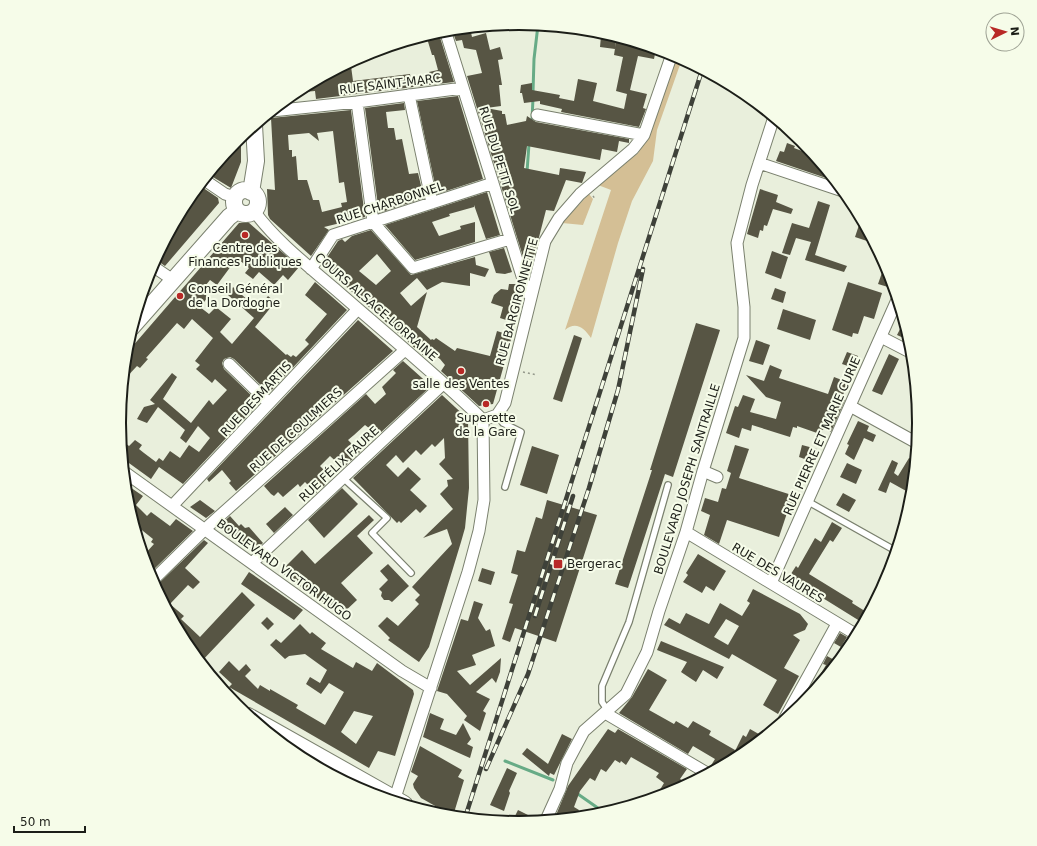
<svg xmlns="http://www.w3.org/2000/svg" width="1037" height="846" font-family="'DejaVu Sans',sans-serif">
	<rect width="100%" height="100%" fill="#e9efdc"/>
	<path fill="#d4bf95" d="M677 56 682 59 657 130 653 161 632 201 618 243 591 338C584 328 576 321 565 330L611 190 598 185 638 153 650 133Z
		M589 194 593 199 583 225 562 223Z"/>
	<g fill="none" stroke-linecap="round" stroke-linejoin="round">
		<path stroke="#67ab86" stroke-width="3" d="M533 92 534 59 538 25
			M532 120 533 98
			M527 172 529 144
			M505 761 553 780
			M575 792 605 813"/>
	</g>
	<path fill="#575544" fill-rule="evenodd" d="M470 28 472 37 486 33 490 50 500 47 503 59 498 60 502 85H499L501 106 486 108 502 111V114H505L507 125 526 121 527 116 536 122 629 139V143L619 141 617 152 602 149 600 160 527 146 524 168 559 175 560 168 586 172 582 183 566 180 554 211 546 210 529 276 467 76 482 73 476 50 464 48 462 40 456 41 452 30Z
		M438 31 454 82 316 99 315 91 293 93 342 66H351L353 81 410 74 411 80 431 78 429 72 438 70 434 55H432L426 35Z
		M601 36 616 39 615 49 600 47Z
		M616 42 634 44V42L656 49 654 59 638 56 630 90 647 94 643 108 646 109 639 127 561 112 562 109 540 104V101L524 103 522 93H520L521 85 532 83V90L560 95 559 98 574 101 578 79 597 83 593 101 624 109 627 94 616 91 623 57 614 55Z
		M458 96 483 179 437 194 417 101Z
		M404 103 405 110 386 112 388 128H394L396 140 402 139 409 174 418 173 424 198 379 213 365 108Z
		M351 110 365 217 324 227 329 230 311 256 270 219 268 215 267 189 275 190 271 118ZM333 131 339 183 344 182 347 202 341 203 342 207 322 212 319 200H313L307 180H298L296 156 292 157V150H289L288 135 309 133 319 141 317 133Z
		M241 136V162L231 188 208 174Z
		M787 143 795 146 794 148 813 155 835 181 776 161 780 151 784 152Z
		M199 185 218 198 219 203 165 266 155 259 186 201Z
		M760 189 778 195 776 202 793 209 791 214 773 209 767 226 764 225 763 231 760 230 758 238 747 234Z
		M487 192 500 235 486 239 474 205V207L449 214 450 216 432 222 439 236 461 229 460 226 475 222V242L415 260 385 225Z
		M818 201 830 205 815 255 847 266 844 272 805 260 811 242 796 238 790 255 782 253 792 223 809 228Z
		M861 219 869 235 867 241 855 237Z
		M248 222 299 267 288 280 283 275 274 285 259 272 253 279 245 273 249 268 237 258 217 285 210 280 201 291 208 297 200 307 209 314 216 307 231 319 220 332 232 344 254 318 228 295 233 287 258 309 268 296 275 302 255 327 286 355 287 354 291 357 293 355 296 357 309 344 305 340 327 314 305 295 315 282 347 310 269 393 234 359 230 357 224 359 222 363 224 369 259 403 183 484 159 467 151 479 122 458 120 439 129 446 135 440 142 445 139 449 144 453 156 462 159 458 163 461 170 451 180 458 189 445 199 452 210 438 198 426 186 443 180 438 185 430 158 407 147 423 137 419 144 407 155 404 150 400 172 373 177 377 163 399 191 423 209 400 213 405 227 390 215 379 212 383 196 369 200 365 195 361 213 338 192 319 184 329 177 323 146 358 148 359 140 368 137 366 122 382 125 355 239 223Z
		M371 230 411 275 475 257 476 265 489 269 485 277 470 273V286L442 282 427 290 417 278 400 293 411 306 427 292 417 327 431 340 432 339 434 340 436 338 455 351 457 348 490 356 497 331 512 336 493 404 479 406 441 371 445 365 440 359 430 352 426 358 322 265 338 241 342 239 345 242 352 236ZM377 254 391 271 376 285 359 271Z
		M504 248 512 272 505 274 496 273 489 252Z
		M772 251 788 257 781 279 765 273Z
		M885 264 891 279 888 287 878 284Z
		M148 272 155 276 142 292 148 273Z
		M848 282 882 293 874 319 864 316 858 334 853 333 852 337 832 330Z
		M509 284H516L521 302 515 323 500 318 503 307 491 303 494 295 501 289 508 290Z
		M775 288 786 292 783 303 771 299Z
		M783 309 816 320 810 340 777 329Z
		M358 320 393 351 236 491 229 483 231 481 222 470 209 482 207 479Z
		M904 321 910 341 897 335Z
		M696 323 720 330 673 477 665 474 628 588 615 584 652 470H650Z
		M574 335 582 338 562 402 553 399Z
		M756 340 770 345 763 365 749 361Z
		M847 352 858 356 854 368 842 364Z
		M889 354 899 359 882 395 872 391Z
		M403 361 431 386 378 435 365 425 354 435 348 440 360 452 343 468 330 456 320 466 325 471 319 478 325 485 316 493 305 482 300 487 298 484 283 497 278 492 274 496 271 494 264 486 366 394 375 404 386 394 382 387 396 373 393 370Z
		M770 365 782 370 779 378 828 394 834 377 847 382 842 399 845 400 831 432 824 429 817 433 797 426V428L793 427 790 437 752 425 751 431 742 428 739 438 726 433 735 406 738 407 743 395 755 399 750 412 776 419 781 402 766 397 746 375 764 381Z
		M442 395 468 419 469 488 465 528 461 542 429 647 419 662 388 640 390 638 378 626 387 617 398 626 419 604 415 600 420 595 412 587 452 544 447 529 423 538 453 509 440 494 448 486 447 480 453 479 439 464 445 458 444 438 435 447 432 444 421 455 416 450 403 463 396 455 386 465 398 477 408 467 421 479 410 490 427 506 420 513 416 509 401 523 399 521 397 523 353 478Z
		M858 421 869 426 867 431 876 435 873 442 864 438 854 460 845 454 849 445 847 444Z
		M735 445 749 449 739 478 798 497 792 514 787 513 779 537 727 520 719 544 704 535 710 515 701 511 705 498 718 502 722 488 726 489 731 473 727 471Z
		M802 445 817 449 813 462 799 457Z
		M532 446 559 455 547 494 520 485Z
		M909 458 915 461 912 484 908 492 890 482 886 493 878 490 892 460 898 463 894 473 898 476Z
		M847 463 862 470 856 484 840 477Z
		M124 483 143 496 136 505 147 516 151 512 170 526 176 519 193 531 148 575 145 564 149 560 144 555 154 544 151 542 153 539 133 523 126 501Z
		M342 488 358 504 324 538 308 520Z
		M843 493 856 500 849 512 836 505Z
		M200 500 215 511 206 518 190 507Z
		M547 500 597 515 556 642 515 628 510 642 502 639 513 604 509 603 518 575 511 573 517 550 525 552 536 517 542 519Z
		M285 507 293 515 274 533 266 524Z
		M369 515 374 520 357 536 373 553 341 583 357 600 341 615 280 572 302 550 315 564Z
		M230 516 239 526 241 524 245 528 249 527 263 543 253 552 218 527Z
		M832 522 842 528 833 542 830 540 809 574 853 601 852 603 868 613 863 623 789 577 796 566 798 568 815 538 821 542Z
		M204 540 208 543 185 568 200 582 193 589 188 585 170 604 184 616 181 619 200 637 242 592 255 605 200 663 186 645 155 587Z
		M698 554 726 571 714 591 706 586 702 593 683 582 688 575 686 573Z
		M388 564 409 586 392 602 389 600H384L381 596 382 592 379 589 388 580 380 571Z
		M482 568 495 572 491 585 478 581Z
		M249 572 272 588 303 610 294 620 241 584Z
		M753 589 800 614 808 624 805 630 793 635 800 640 784 668 799 676 778 714 763 705 777 680 732 654 729 659 664 625 669 618 680 624 686 613 709 624 720 603 742 616 750 603 747 601ZM726 619 739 626 728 645 714 637Z
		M474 601 483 604 478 618 486 631 490 629 495 646 472 655 476 665 457 671 470 685 501 658 500 672 496 683 492 678 476 692 490 699 483 711 486 713 480 731 464 720 467 716 447 694 437 691 461 619 468 621Z
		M267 617 274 624 268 630 261 623Z
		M300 624 310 634 312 632 326 643 321 649 353 668 356 662 372 671 377 663 413 690 414 694 395 756 378 751 369 768 229 687 232 684 219 672 229 661 239 671 246 664 251 670 245 676 258 689 260 685 270 691V689L298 705 296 708 325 725 344 692 329 683 321 694 306 684 310 677 320 683 327 670 305 654 289 656 285 659 270 645 276 639 281 643ZM354 711 373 716 356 744 341 732Z
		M840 633 847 637 841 647 834 643Z
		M661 641 724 667 717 679 703 670 696 682 681 672 687 662 657 650Z
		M827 656 838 662 821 682 817 680 826 665 823 664Z
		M648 669 667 680 649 710 674 724 676 721 688 728 693 721 711 731 709 735 735 750 728 762 713 770 710 767 715 759 693 746 688 754 619 713 632 697Z
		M430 713 444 719 440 729 456 735 463 723 471 739 467 744 473 747 470 758 423 737Z
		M608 729 615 733 618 729 687 769 680 779 685 782 682 787 655 798 664 783 656 777 659 773 631 757 626 765 621 761 620 763 615 760 606 772 601 769 595 781 590 778 580 791 574 807 579 810 576 817 554 820 568 786Z
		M750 729 764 737 742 755 735 751 743 735 746 737Z
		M562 734 572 739 554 775 550 773 549 776 522 754 527 748 548 764Z
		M420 746 462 770 458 777 464 780 453 816 421 798 414 788 413 784 418 776 411 772Z
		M507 768 517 773 509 791 510 793 504 811 490 805Z
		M518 810 530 816 527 822 522 823 514 818Z"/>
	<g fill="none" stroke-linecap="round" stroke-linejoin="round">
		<defs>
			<path id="lane" d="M497 415 503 423 521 432 505 487
				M343 478 387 518 372 533 411 573
				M807 501 896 551
				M608 711 602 702V686L629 622 668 485"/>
			<path id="street" d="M445 30 527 292 531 297
				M409 95 432 203
				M357 102 373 222 413 268 510 239
				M272 111 357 102 463 88
				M537 115 644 135
				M759 163 843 191
				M203 179 225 194 235 197
				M254 211C276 241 307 265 335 289 384 332 436 374 483 420
				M151 265 173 280
				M311 269 333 235 493 183
				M881 337 912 353
				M229 364 269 403
				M850 406 917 443
				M483 420 497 415 505 403 545 241 559 218 580 194 633 149 644 135 672 54
				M123 471 402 671 431 688
				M703 471 717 477
				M172 506 358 309
				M686 532 857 635
				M252 563 443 384
				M152 581 205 529 405 350
				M771 583 897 300
				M605 713 707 773
				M784 720 837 624
				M394 801 468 572 479 531 484 500 483 420
				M546 820 560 789 567 763 584 731 626 694 647 652 659 611 686 532 703 471 744 338V307L737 243 752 185 774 117"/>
			<path id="secondary" d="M234 202a12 12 0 1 1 24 0a12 12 0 1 1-24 0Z
				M251 192 256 161 254 125
				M131 328 229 217 237 211
				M248 716 404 804"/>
		</defs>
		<use href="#lane" stroke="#7a806e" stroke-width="8"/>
		<use href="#street" stroke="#7a806e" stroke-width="13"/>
		<use href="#secondary" stroke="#7a806e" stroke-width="18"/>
		<path stroke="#93978a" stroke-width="1.5" stroke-dasharray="2 3" stroke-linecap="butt" d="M593 196 596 200
			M523 372 537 375"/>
		<use href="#lane" stroke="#fff" stroke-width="5.5"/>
		<use href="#street" stroke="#fff" stroke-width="11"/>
		<use href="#secondary" stroke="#fff" stroke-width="16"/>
		<defs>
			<path id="rail" d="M535 616 573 496
				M486 769 528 674 589 488 618 390 643 269
				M465 818 702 70"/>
		</defs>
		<use href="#rail" stroke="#3e4139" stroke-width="4.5"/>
		<use href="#rail" stroke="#f6fce9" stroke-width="3" stroke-dasharray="9" stroke-linecap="butt"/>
	</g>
	<g fill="#b82926" stroke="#f6fce9" stroke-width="1.5">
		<circle cx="245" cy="235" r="4"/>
		<circle cx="180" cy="296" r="4"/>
		<circle cx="461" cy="371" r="4"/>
		<circle cx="486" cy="404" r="4"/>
		<rect x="553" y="559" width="10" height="10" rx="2"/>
	</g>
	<g text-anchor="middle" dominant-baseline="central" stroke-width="4" stroke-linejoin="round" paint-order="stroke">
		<g font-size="12" fill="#1c1e18" stroke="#f6fce9">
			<text transform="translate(390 84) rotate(-7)">RUE SAINT-MARC</text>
			<text transform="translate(499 160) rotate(73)">RUE DU PETIT SOL</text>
			<text transform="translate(390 203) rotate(-18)">RUE CHARBONNEL</text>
			<text transform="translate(517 302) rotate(-75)">RUE BARGIRONNETTE</text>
			<text transform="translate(376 307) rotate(41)">COURS ALSACE-LORRAINE</text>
			<text transform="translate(256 399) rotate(-47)">RUE DESMARTIS</text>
			<text transform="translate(296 430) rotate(-42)">RUE DE COULMIERS</text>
			<text transform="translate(822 436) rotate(-66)">RUE PIERRE ET MARIE CURIE</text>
			<text transform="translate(339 464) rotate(-43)">RUE FÉLIX FAURE</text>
			<text transform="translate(687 479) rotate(-73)">BOULEVARD JOSEPH SANTRAILLE</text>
			<text transform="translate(284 570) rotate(36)">BOULEVARD VICTOR HUGO</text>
			<text transform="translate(778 573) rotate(31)">RUE DES VAURES</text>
		</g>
		<g font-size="12" fill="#1c1e18" stroke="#f6fce9">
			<text x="245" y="248">Centre des<tspan x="245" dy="14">Finances Publiques</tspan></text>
			<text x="188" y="289" text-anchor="start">Conseil Général<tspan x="188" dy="14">de la Dordogne</tspan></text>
			<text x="461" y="384">salle des Ventes</text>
			<text x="486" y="418">Superette<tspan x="486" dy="14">de la Gare</tspan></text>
			<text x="567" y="564" text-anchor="start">Bergerac</text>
		</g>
	</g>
	<path d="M0 0H1037V846H0ZM126 423a393 393 0 1 1 786 0a393 393 0 1 1-786 0Z" fill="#f6fce9" fill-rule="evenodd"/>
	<path fill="none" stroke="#1c1e18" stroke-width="2" d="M126 423a393 393 0 1 1 786 0a393 393 0 1 1-786 0Z"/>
	<g transform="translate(1005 32) rotate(85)"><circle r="19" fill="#f6fce9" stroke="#9fa395"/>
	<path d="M0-3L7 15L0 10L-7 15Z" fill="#b82926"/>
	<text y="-6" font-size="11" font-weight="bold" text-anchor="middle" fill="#1c1e18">N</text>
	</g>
	<path d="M14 826v6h71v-6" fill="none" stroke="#1c1e18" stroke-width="2"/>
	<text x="20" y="826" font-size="12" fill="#1c1e18" stroke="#f6fce9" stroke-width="3" paint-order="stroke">50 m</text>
</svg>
